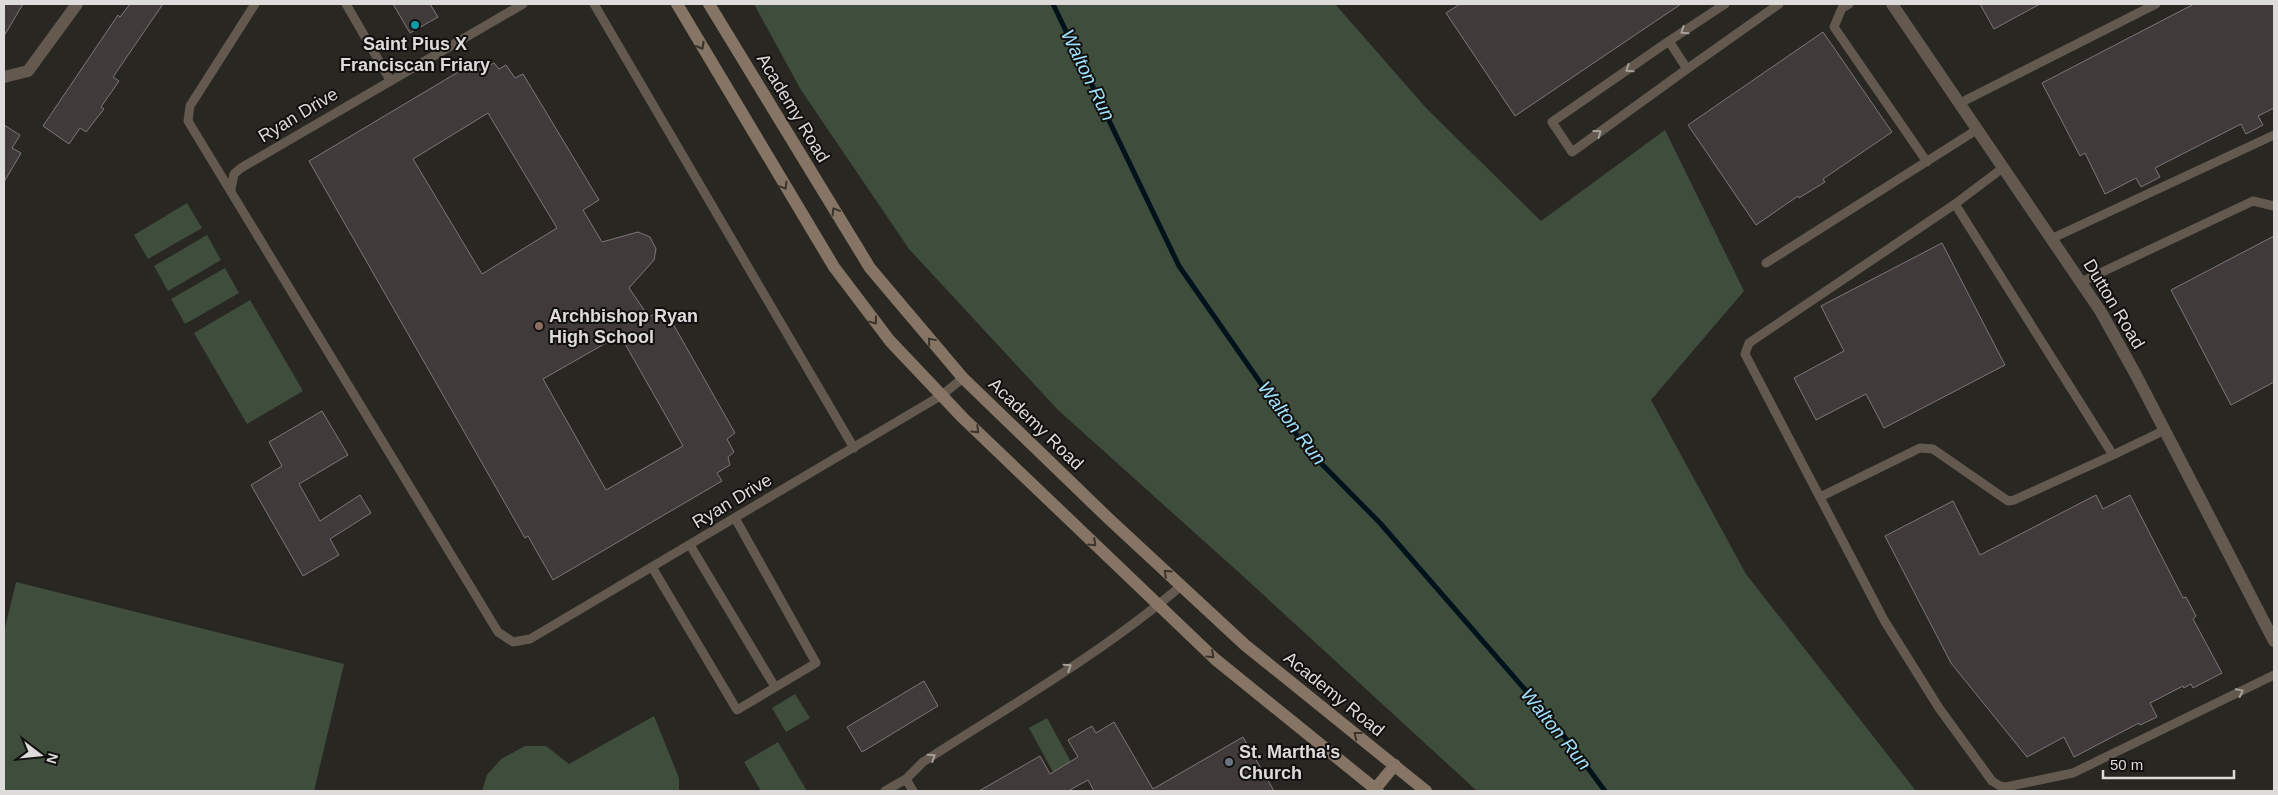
<svg xmlns="http://www.w3.org/2000/svg" width="2278" height="795" font-family="Arial,sans-serif">
	<rect width="100%" height="100%" fill="#292722"/>
	<path fill="#3f4d3c" d="M754 4H1335L1427 109 1541 221 1665 130 1744 291 1651 400 1746 574 1916 791H1477L1244 577 1058 410 909 249 801 90Z
		M187 203 202 228 148 259 134 235Z
		M207 235 221 260 168 291 154 266Z
		M225 268 239 293 185 324 171 299Z
		M250 300 303 391 247 424 194 333Z
		M16 582 344 664 314 791H4V632Z
		M795 694 810 718 786 732 772 708Z
		M654 716 679 778V791H482L487 775 501 759 525 746H546L569 764Z
		M1047 718 1071 762 1053 772 1029 728Z
		M778 742 807 791H761L744 762Z"/>
	<g fill="none" stroke-linecap="round" stroke-linejoin="round">
		<path stroke="#00121c" stroke-width="5" d="M1053 4 1179 266 1306 448 1380 523 1555 724 1605 791"/>
	</g>
	<path fill="#403a3a" stroke="#7e7777" fill-rule="evenodd" d="M4 4H23L4 36Z
		M130 4H163L113 77 119 81 101 107 104 109 86 132 80 128 69 144 43 126 118 15 120 17Z
		M393 4H430L438 17 410 33Z
		M1460 4H1681L1515 116 1446 13Z
		M1980 4H2040L1994 29Z
		M2194 4H2274V108L2258 116 2263 125 2246 134 2241 124 2155 168 2160 177 2141 187 2136 178 2105 194 2085 153 2080 156 2042 83Z
		M1823 32 1892 132 1823 179 1825 182 1799 198 1798 196 1756 225 1688 125Z
		M475 62 480 70 494 63 499 69 506 65 515 78 523 74 599 200 583 210 602 242 638 232 650 237 656 249 654 260 629 288 649 317 664 308 735 433 727 439 734 452 728 457 730 465 717 473 722 481 553 580 528 536 525 538 309 161ZM488 113 557 228 482 274 413 159ZM620 335 683 446 606 490 543 379Z
		M4 125 20 135 12 148 21 153 4 182Z
		M2274 236V382L2231 405 2171 290Z
		M1942 243 2005 365 1884 428 1866 394 1816 420 1794 378 1844 351 1821 306Z
		M322 411 348 455 299 484 320 521 360 495 371 513 330 539 339 555 303 576 251 485 282 466 269 442Z
		M2096 495 2103 509 2130 495 2183 598 2186 597 2196 616 2193 619 2222 673 2193 688 2191 684 2184 688 2183 686 2150 703 2157 717 2140 725 2139 723 2074 757 2064 737 2027 757 1951 663 1885 536 1953 501 1980 555Z
		M924 681 938 706 862 752 847 727Z
		M1114 722 1153 789 1243 737 1274 791H1094L1088 780 1068 791H979L1040 756 1050 774 1078 757 1068 740 1092 726 1096 733Z"/>
	<g fill="none" stroke-linecap="round" stroke-linejoin="round">
		<path stroke="#64594f" stroke-width="9" d="M255 4 190 106 188 121 498 632 513 642 530 639 942 395 963 378
			M346 4 390 80
			M594 4 854 448
			M1725 4 1669 41 1687 69 1779 4
			M1849 4 1842 8 1834 27 1927 162
			M1669 41 1552 122 1572 152 1687 69
			M1960 103 2156 4
			M2004 167 1955 204 2113 455 2165 430
			M231 189 234 174 241 168 523 4
			M1955 204 1749 343 1745 354 1884 620 1939 708 1992 781 2000 786 2006 787 2073 773 2274 675
			M2053 238 2274 135
			M1766 263 1978 129
			M2081 282 2253 201 2274 206
			M1820 497 1920 448 1933 449 2008 501 2014 500 2113 455
			M690 545 775 687
			M652 567 737 710 816 663 735 518
			M885 791 906 779
			M913 791 906 779 923 762C1010 706 1102 653 1181 586"/>
		<path stroke="#64594f" stroke-width="12" d="M1892 4 2101 312 2136 375 2274 641
			M4 77 28 71 77 4"/>
		<path stroke="#867564" stroke-width="12" d="M677 4 834 267 890 341 963 418 1215 659 1378 791
			M709 4 870 268 963 378 1108 518 1245 645 1426 791
			M1375 789 1395 765"/>
	</g>
	<defs><path id="oneway-chevron" d="M-2-3.5L2.5 0L-2 3.5" fill="none" stroke-width="1.6" stroke-linecap="round" stroke-linejoin="round" transform="scale(1.25)"/></defs>
	<g stroke="#a7a19b">
		<use href="#oneway-chevron" transform="translate(1684 31) rotate(146)"/>
		<use href="#oneway-chevron" transform="translate(1629 69) rotate(146)"/>
		<use href="#oneway-chevron" transform="translate(1598 133) rotate(-36)"/>
		<use href="#oneway-chevron" transform="translate(1068 667) rotate(-33)"/>
		<use href="#oneway-chevron" transform="translate(2240 692) rotate(-26)"/>
		<use href="#oneway-chevron" transform="translate(932 757) rotate(-33)"/>
	</g>
	<g stroke="#3a332c">
		<use href="#oneway-chevron" transform="translate(701 46) rotate(60)"/>
		<use href="#oneway-chevron" transform="translate(784 186) rotate(59)"/>
		<use href="#oneway-chevron" transform="translate(835 211) rotate(-121)"/>
		<use href="#oneway-chevron" transform="translate(874 321) rotate(53)"/>
		<use href="#oneway-chevron" transform="translate(931 341) rotate(-130)"/>
		<use href="#oneway-chevron" transform="translate(976 430) rotate(44)"/>
		<use href="#oneway-chevron" transform="translate(1093 543) rotate(44)"/>
		<use href="#oneway-chevron" transform="translate(1167 573) rotate(-137)"/>
		<use href="#oneway-chevron" transform="translate(1211 655) rotate(43)"/>
		<use href="#oneway-chevron" transform="translate(1357 735) rotate(-142)"/>
	</g>
	<circle fill="#0f9aa8" stroke="#11100e" stroke-width="2" cx="415" cy="25" r="5"/>
	<circle fill="#8d6e63" stroke="#11100e" stroke-width="2" cx="539" cy="326" r="5"/>
	<circle fill="#6b7280" stroke="#11100e" stroke-width="2" cx="1229" cy="762" r="5"/>
	<g text-anchor="middle" dominant-baseline="central" stroke-width="4" stroke-linejoin="round" paint-order="stroke">
		<g font-size="18" font-weight="bold" fill="#dedcda" stroke="#11100e" text-anchor="start">
			<text x="415" y="44" text-anchor="middle">Saint Pius X<tspan x="415" dy="21">Franciscan Friary</tspan></text>
			<text x="549" y="316">Archbishop Ryan<tspan x="549" dy="21">High School</tspan></text>
			<text x="1239" y="752">St. Martha's<tspan x="1239" dy="21">Church</tspan></text>
		</g>
		<g font-size="18" fill="#dedcda" stroke="#11100e">
			<text transform="translate(793 108) rotate(59)">Academy Road</text>
			<text transform="translate(298 115) rotate(-31)">Ryan Drive</text>
			<text transform="translate(2114 304) rotate(59)">Dutton Road</text>
			<text transform="translate(1036 424) rotate(44)">Academy Road</text>
			<text transform="translate(732 501) rotate(-31)">Ryan Drive</text>
			<text transform="translate(1334 694) rotate(39)">Academy Road</text>
		</g>
		<g font-size="19" font-style="italic" fill="#9fe1fe" stroke="#11100e">
			<text transform="translate(1088 75) rotate(64)">Walton Run</text>
			<text transform="translate(1292 423) rotate(53)">Walton Run</text>
			<text transform="translate(1556 729) rotate(51)">Walton Run</text>
		</g>
	</g>
	<rect width="2278" height="795" fill="none" stroke="#dedcda" stroke-width="10"/>
	<g transform="translate(40 755) rotate(106)" stroke="#11100e" stroke-width="4" paint-order="stroke">
	<path d="M0-4L9 19L0 12L-9 19Z" fill="#dedcda"/>
	<text y="-8" font-size="14" font-weight="bold" text-anchor="middle" fill="#dedcda">N</text>
	</g>
	<path d="M2103 770v8h131v-8" fill="none" stroke="#dedcda" stroke-width="2.5"/>
	<text x="2110" y="770" font-size="15" fill="#dedcda" stroke="#11100e" stroke-width="4" paint-order="stroke">50 m</text>
</svg>
